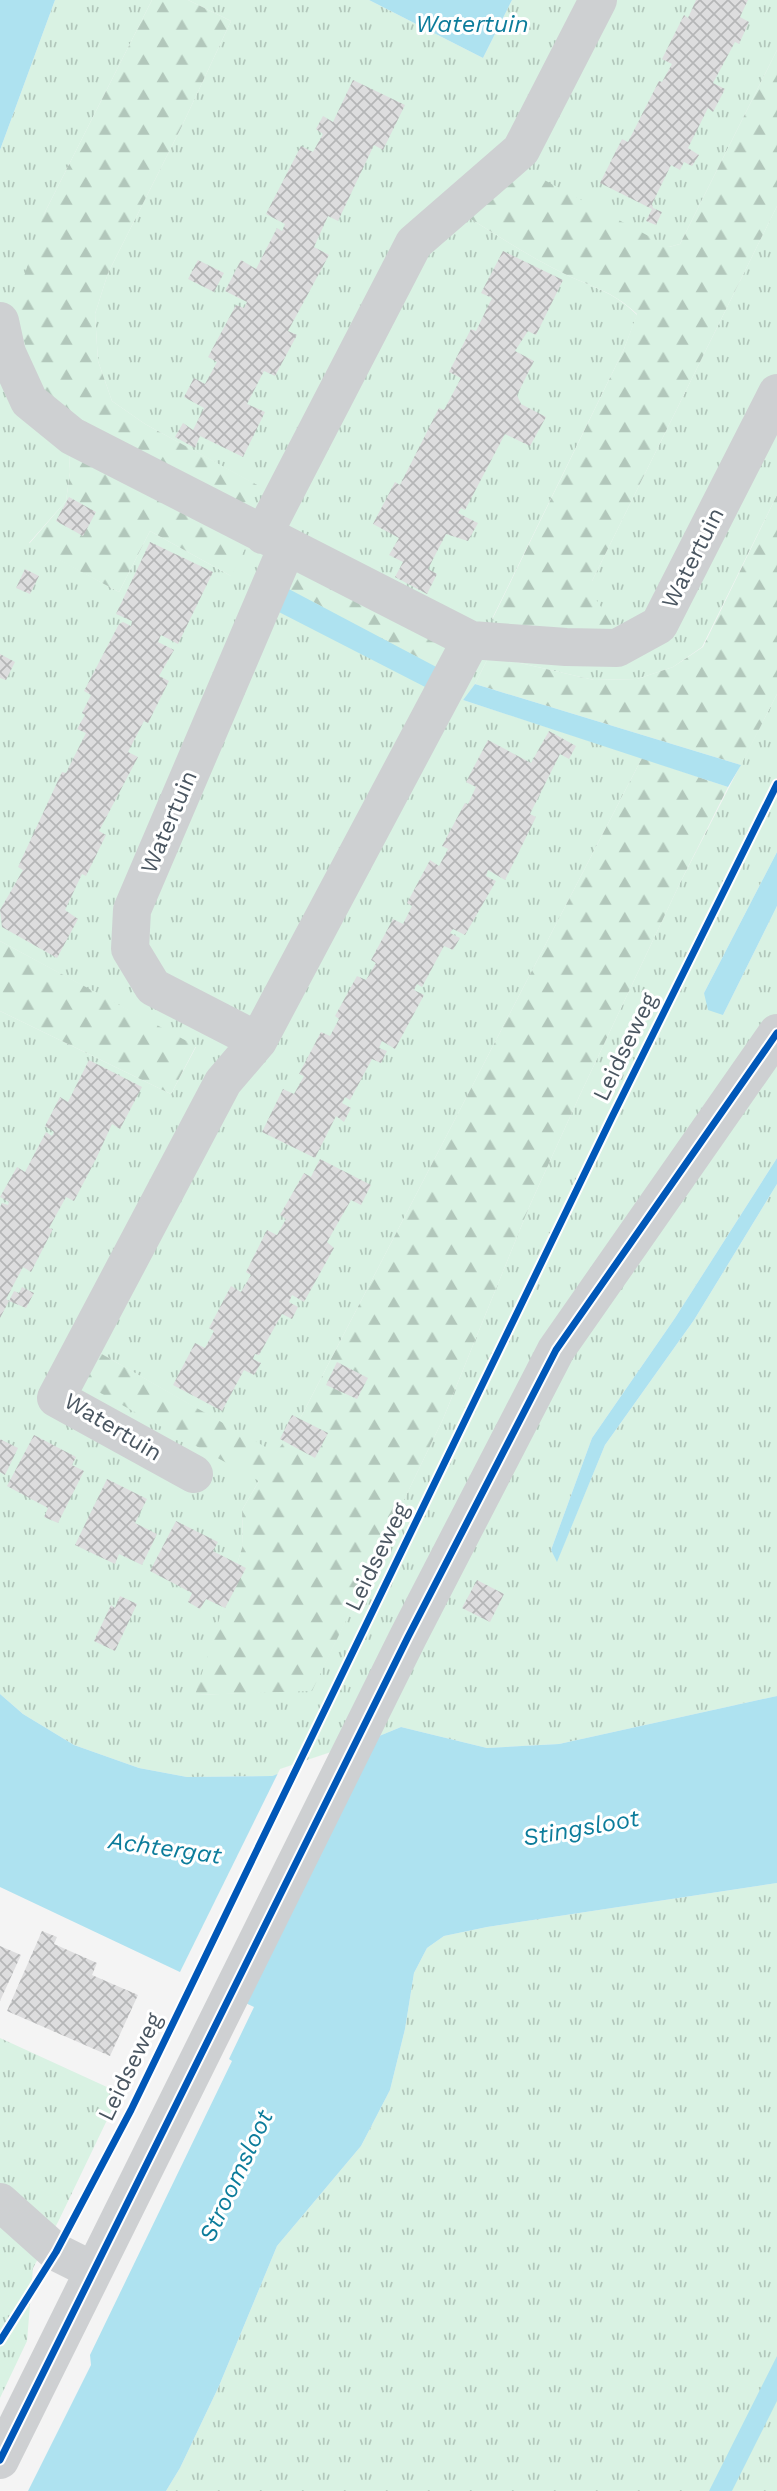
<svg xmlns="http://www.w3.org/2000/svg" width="777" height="2491" font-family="'Work Sans',sans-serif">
	<defs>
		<pattern id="grass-tufts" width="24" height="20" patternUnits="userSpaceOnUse" patternTransform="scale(1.75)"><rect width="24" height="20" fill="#d9f2e3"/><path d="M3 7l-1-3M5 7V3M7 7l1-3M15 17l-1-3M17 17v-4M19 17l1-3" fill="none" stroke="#b2c7bb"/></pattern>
		<pattern id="forest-firs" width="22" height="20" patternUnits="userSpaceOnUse" patternTransform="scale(1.75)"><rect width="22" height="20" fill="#d9f2e3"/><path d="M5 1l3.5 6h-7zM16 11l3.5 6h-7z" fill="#b2c7bb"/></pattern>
		<pattern id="building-cross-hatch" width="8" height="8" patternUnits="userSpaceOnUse" patternTransform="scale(1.75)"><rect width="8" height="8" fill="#ddddde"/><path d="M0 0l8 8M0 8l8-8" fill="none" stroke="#b5b6b7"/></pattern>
	</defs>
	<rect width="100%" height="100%" fill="#f4f4f4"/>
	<path fill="url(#grass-tufts)" fill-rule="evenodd" d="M55 0H152L43 216 49 414 260 487 145 424 112 401 98 361 95 314 108 273 181 128 231 21 188 0H369L483 58 512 0H777V50L680 244 669 247 466 216C497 235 528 256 561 272 590 287 612 290 637 315L624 349 492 619 592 593V581L777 206V495L702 647 673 667 637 679 594 680 489 656 475 684 463 700 642 758 302 1415 276 1454 86 1345 259 1481 242 1510 243 1545 196 1695 312 1690 443 1419 530 1205 579 1097 680 883 777 694V852L704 993 723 1015 777 906V1158L675 1318 592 1438 551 1550 557 1561 605 1445 694 1320 777 1184V1696L559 1744 487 1748 401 1727 333 1755 272 1776 187 1777 139 1768 74 1745 23 1714 0 1694V1011L171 1094 196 1047 0 941V150ZM69 453 231 576 150 531 119 592 29 543 66 501 70 472Z
		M777 1883V2491H166L180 2468 219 2386 277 2246 361 2146 390 2090 405 2029 414 1973 427 1948 444 1936 487 1927Z
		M0 2038 120 2093 58 2222 33 2268 27 2341 0 2398Z"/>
	<path fill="url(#forest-firs)" d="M152 0H188L231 21 181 128 108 273 95 314 98 361 112 401 145 424 261 487 241 506 49 414 20 326 22 283 43 216Z
		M777 50V206L592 581V593L614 627 591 634 552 637 492 620 624 349 637 314C612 290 590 287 561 272 528 256 497 235 466 216L522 168 669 247 680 244Z
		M69 452 247 545 231 576 150 531 119 592 29 544 66 501 70 472Z
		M777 495V694L741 765 475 684 489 656 594 680 637 679 673 667 703 647Z
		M295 566 453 649 442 670 285 587Z
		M642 758 728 787 680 883 579 1097 530 1205 443 1419 312 1691 195 1695 243 1545 242 1510 259 1481 68 1375 86 1345 276 1453 302 1415Z
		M0 941 196 1046 171 1094 0 1011Z"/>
	<path fill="#aee2f0" d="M0 0H55L0 150Z
		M369 0H512L483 58Z
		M285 587 442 670 431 690 275 610Z
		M475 684 741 765 728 787 463 700Z
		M777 852V906L723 1015 708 1010 704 993Z
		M777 1158V1184L694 1320 605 1445 557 1562 551 1550 592 1438 675 1318Z
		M0 1694 23 1714 74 1745 139 1768 187 1777 272 1776 333 1755 401 1727 487 1748 559 1744 777 1696V1883L487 1927 444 1936 427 1948 414 1973 405 2029 390 2090 361 2146 277 2246 219 2386 180 2468 166 2491H28L91 2365 90 2355 232 2061 229 2059 254 2007 0 1887Z
		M777 2356V2401L732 2491H709Z"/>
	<path fill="#f4f4f4" d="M331 1752 245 2007 179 1974 280 1769Z"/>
	<path fill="url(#building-cross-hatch)" d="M696 0H748L740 17 749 22 739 44 735 42 713 83 725 89 713 112 708 108 688 148 699 155 692 166 684 162 680 170 671 165 652 204 653 208 662 212 656 225 646 221 652 209 600 183 622 139 628 142 659 81 662 82 672 64 662 59 684 15 688 18Z
		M353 80 405 105 383 150 374 145 338 221 328 216 314 247 329 255 288 331 297 335 275 376 264 371 247 404 265 412 243 457 200 436 195 448 175 437 183 423 193 430 204 408 184 397 194 378 205 384 217 362 208 357 236 305 244 308 247 302 225 291 241 260 256 269 277 228 282 231 285 224 266 214 301 146 313 152 323 134 316 129 323 116 333 122Z
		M503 251 563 280 536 335 528 331 515 351 534 361 517 395 521 404 546 417 530 446 505 434 465 510 461 508 458 513 478 523 468 541 446 534 428 569 437 574 427 594 395 577 403 562 389 555 399 538 373 524 395 482 400 485 439 408 444 410 461 378 449 372 471 329 476 331 492 298 481 293Z
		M198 260 224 273 214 292 188 279Z
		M69 497 96 512 83 536 56 521Z
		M150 542 213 572 178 644 161 635 158 642 174 650 159 676 169 681 148 723 144 721 128 752 138 757 99 831 106 835 86 876 82 874 65 910 78 919 57 958 2 927 0 910 23 870 18 867 62 772 66 773 86 733 77 729 85 715 82 713 91 695 84 691 119 624 123 622 131 626 132 621 116 614Z
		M25 569 39 576 30 594 16 588Z
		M0 654 15 662 6 680 0 678Z
		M549 731 576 746 569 759 560 754 530 814 536 817 505 880 488 870 486 876 496 881 465 935 453 929 450 933 460 938 453 950 444 946 422 987 417 984 414 990 424 995 395 1049 382 1041 379 1048 387 1051 381 1063 372 1059 350 1100 345 1097 342 1103 351 1108 344 1122 336 1116 315 1158 262 1132 283 1089 294 1094 304 1076 299 1074 321 1032 330 1036 339 1019 335 1016 357 976 366 980 376 963 371 960 393 919 403 924 412 906 407 903 430 860 439 866 448 849 442 846 465 803 468 804 476 787 466 782 488 740 531 763Z
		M89 1060 142 1087 120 1129 112 1124 96 1159 74 1201 66 1197 49 1228 53 1229 31 1272 23 1267 6 1299 9 1301 0 1318V1207L2 1203 8 1205 9 1202 0 1197 17 1167 25 1172 46 1132 52 1136 54 1132 45 1126 60 1097 68 1102Z
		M320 1159 371 1185 361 1205 351 1200 327 1242 334 1248 304 1302 292 1295 289 1302 298 1307 292 1319 282 1314 259 1355 255 1354 253 1359 261 1363 254 1375 244 1370 222 1411 173 1385 195 1343 205 1348 214 1331 209 1328 231 1286 241 1292 251 1275 246 1272 267 1230 277 1235 286 1219 280 1215 304 1173 311 1177Z
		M22 1287 34 1293 26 1308 9 1301 14 1291 19 1293Z
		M337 1362 368 1378 357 1399 326 1385Z
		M292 1415 328 1433 315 1458 280 1439Z
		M34 1435 76 1457 72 1465 84 1471 58 1523 44 1517 48 1508 7 1486Z
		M0 1439 18 1448 5 1475 0 1472Z
		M107 1479 147 1499 135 1523 157 1534 142 1565 119 1554 115 1564 75 1545Z
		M176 1521 218 1542 213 1551 246 1568 225 1608 206 1599 200 1609 188 1602 192 1593 150 1571Z
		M477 1580 504 1594 490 1622 462 1608Z
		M120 1596 137 1604 115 1651 94 1641 111 1605 115 1608Z
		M42 1931 57 1937 54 1944 97 1963 92 1975 138 1995 110 2056 7 2011Z
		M0 1946 21 1955 0 2001Z"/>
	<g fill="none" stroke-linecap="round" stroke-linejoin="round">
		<path stroke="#ced0d2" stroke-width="38" d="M0 321 7 353 29 401 72 436 471 640 566 647 617 648 659 625 777 393
			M263 535 414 243 521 150 598 0
			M258 1041 153 987 130 949 132 910 287 547
			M194 1474 56 1398 223 1082 258 1041 471 640
			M0 2202 56 2252 92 2270
			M0 2460 408 1637 556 1350 777 1033"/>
		<defs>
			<path id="cycleway" d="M0 2341 56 2252 131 2110 612 1117 777 784
				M0 2460 408 1637 556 1350 777 1033"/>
		</defs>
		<use href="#cycleway" stroke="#fff" stroke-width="11"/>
		<use href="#cycleway" stroke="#0057b8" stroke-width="7"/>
	</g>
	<g text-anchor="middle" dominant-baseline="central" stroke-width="6" stroke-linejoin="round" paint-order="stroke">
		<g font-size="23" fill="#4a5661" stroke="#fff">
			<text transform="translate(693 558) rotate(-63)">Watertuin</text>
			<text transform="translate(169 822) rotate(-67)">Watertuin</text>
			<text transform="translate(625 1047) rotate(-64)">Leidseweg</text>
			<text transform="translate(113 1427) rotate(31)">Watertuin</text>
			<text transform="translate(377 1557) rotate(-64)">Leidseweg</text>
			<text transform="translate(130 2067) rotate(-64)">Leidseweg</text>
		</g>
		<g font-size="24" font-style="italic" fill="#0c7c9b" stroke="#fff">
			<text x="472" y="24">Watertuin</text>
			<text transform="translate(581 1828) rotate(-10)">Stingsloot</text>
			<text transform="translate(165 1848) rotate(8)">Achtergat</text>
			<text transform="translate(236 2176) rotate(-65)">Stroomsloot</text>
		</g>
	</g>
</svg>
